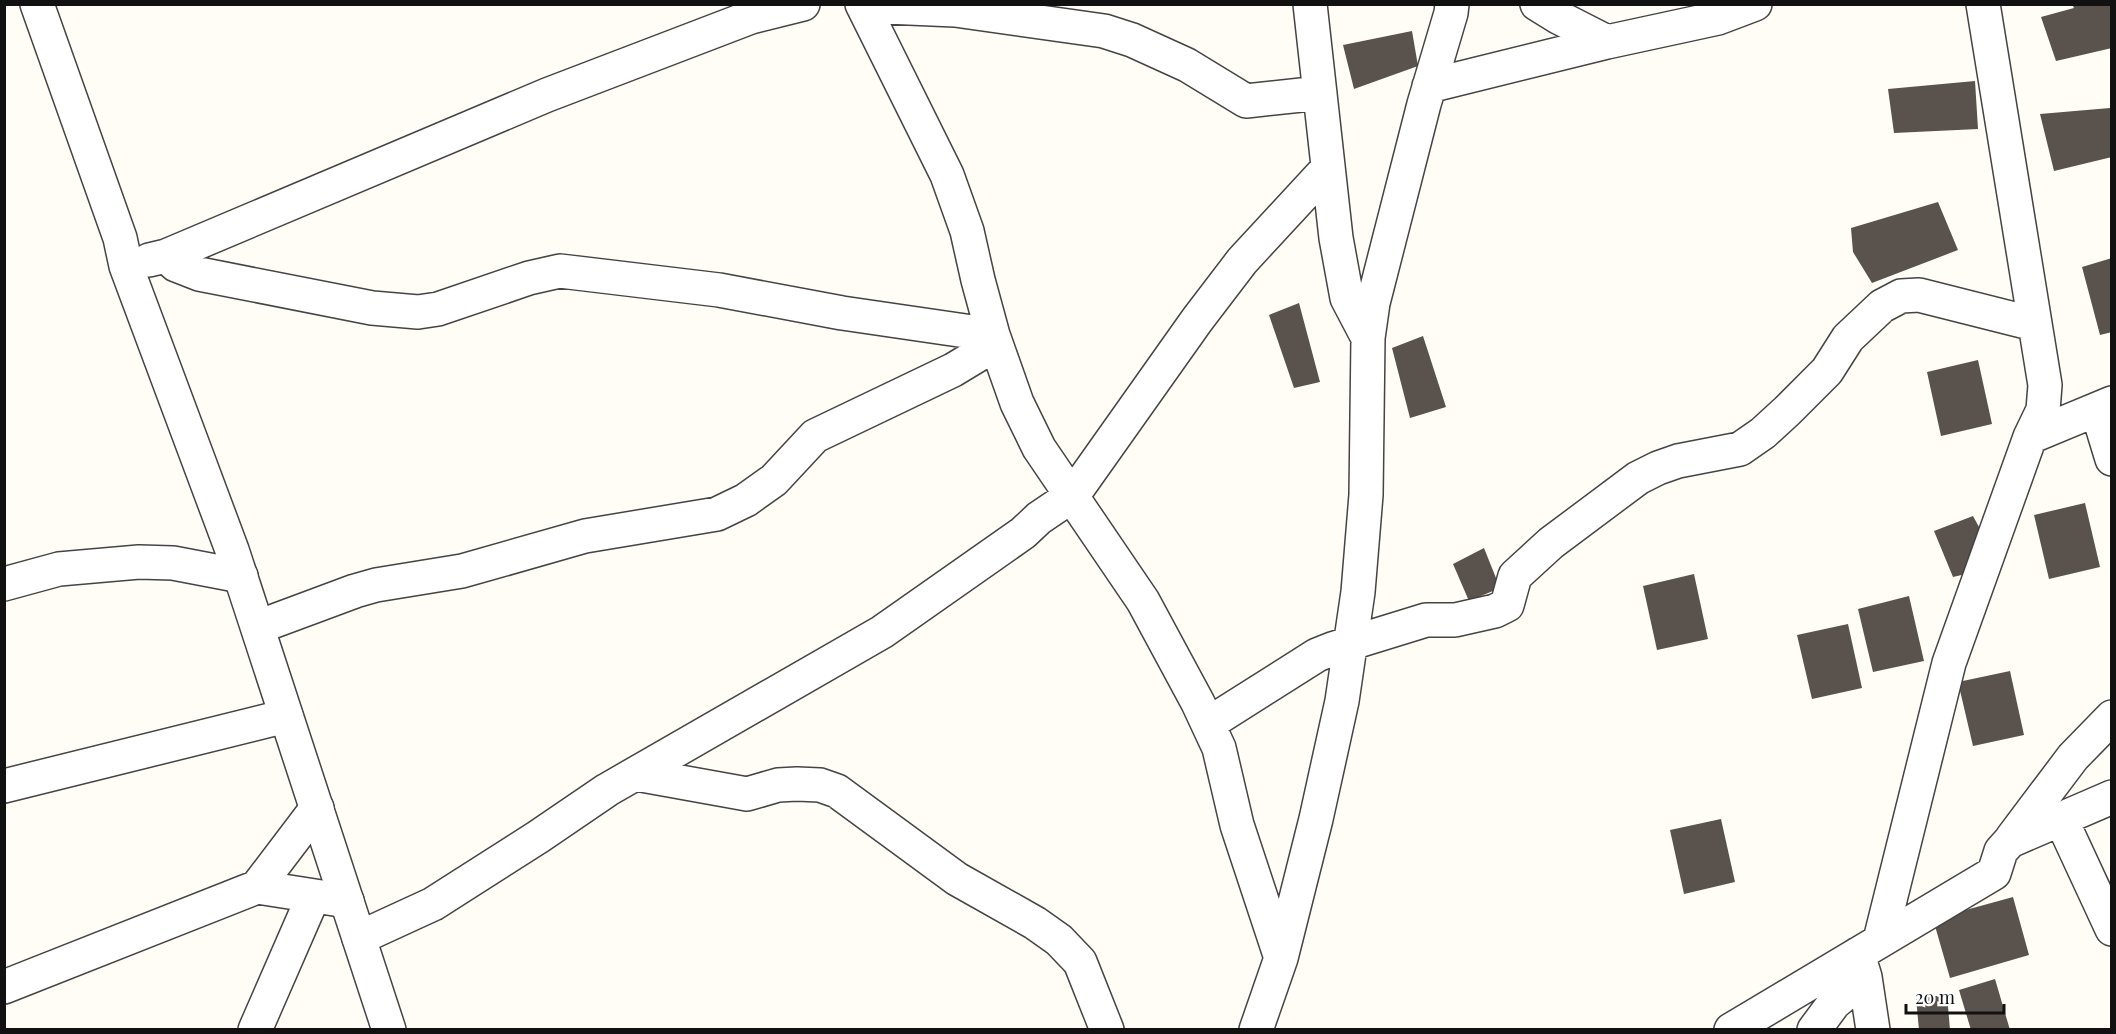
<svg xmlns="http://www.w3.org/2000/svg" width="2116" height="1034" font-family="'Playfair Display',serif">
	<rect width="100%" height="100%" fill="#fffdf5"/>
	<path fill="#5a524d" d="M2072 4 2112 6V48L2056 61 2041 17 2074 8Z
		M1412 31 1418 66 1354 89 1343 45Z
		M1975 81 1978 129 1894 133 1888 89Z
		M2110 108 2112 157 2054 171 2040 114Z
		M1938 202 1958 250 1872 283 1853 252 1851 228Z
		M2112 258V332L2100 335 2082 267Z
		M1299 303 1320 382 1294 388 1269 315Z
		M1423 336 1446 407 1410 418 1392 348Z
		M1978 360 1992 424 1941 436 1927 372Z
		M2085 503 2100 567 2049 579 2034 515Z
		M1973 516 1985 538 1970 573 1953 577 1934 531Z
		M1484 548 1500 588 1469 601 1453 564Z
		M1694 574 1708 639 1657 650 1643 586Z
		M1909 596 1924 661 1873 672 1858 609Z
		M1848 624 1862 688 1812 699 1797 635Z
		M2010 671 2024 735 1973 746 1958 682Z
		M1721 819 1735 882 1684 894 1670 830Z
		M2013 897 2029 955 1950 978 1933 919Z
		M1995 979 2010 1030H1971L1959 990Z
		M1947 995 1950 1030H1919L1916 998Z"/>
	<g fill="none" stroke-linecap="round" stroke-linejoin="round">
		<defs>
			<path id="minor" d="M862 4 947 175 967 231 978 280 993 335 1017 403 1039 448 1143 601 1198 703 1219 748 1237 825 1281 958
				M1310 4 1336 238 1347 298 1368 338
				M1537 4 1558 17 1607 42
				M863 6 955 10 1104 31 1132 40 1187 65 1246 101 1320 93
				M1429 86 1607 42 1718 18 1755 4
				M166 256 176 265 199 274 372 308 418 312 438 309 529 278 560 271 719 290 842 313 993 335
				M149 260 166 256 547 95 751 17 803 4
				M2097 410 2112 459
				M2030 437 2112 403
				M4 584 59 569 139 562 173 563 241 576
				M258 627 355 591 376 585 462 571 585 536 717 514 746 500 774 480 815 436 953 370 996 344
				M1208 724 1317 655 1332 649 1426 620H1455L1495 611 1507 605 1515 576 1551 543 1638 478 1658 468 1678 461 1740 449 1763 433 1787 411 1827 371 1848 338 1882 306 1901 296 1919 295 2034 324
				M636 774 747 794 778 785 797 784 820 785 837 791 957 879 1035 923 1059 940 1080 962 1107 1030
				M4 786 286 716
				M2061 819 2112 929
				M2012 838 2073 757 2112 717
				M257 887 317 808
				M359 938 433 904 538 837 607 790 882 632 1023 533 1039 518 1073 495 1197 320 1242 261 1328 168
				M1880 940 1949 663 2030 437 2043 410 2045 385 1983 4
				M1858 954 1865 977 1873 1030
				M4 987 257 887 347 901
				M255 1030 313 897
				M1256 1030 1281 958 1316 819 1342 701 1358 592 1366 495 1368 338 1373 303 1424 104 1451 13 1452 4
				M1731 1030 1994 873 2001 851 2010 841 2112 797
				M1814 1030 1834 1003 1865 977"/>
			<path id="tertiary" d="M37 4 120 238 126 266 232 550 389 1030"/>
		</defs>
		<use href="#minor" stroke="#444" stroke-width="36"/>
		<use href="#tertiary" stroke="#444" stroke-width="36"/>
		<use href="#minor" stroke="#fff" stroke-width="33"/>
		<use href="#tertiary" stroke="#fff" stroke-width="33"/>
	</g>
	<rect width="2116" height="1034" fill="none" stroke="#111111" stroke-width="12"/>
	<path d="M1906 1004v9h98v-9" fill="none" stroke="#111111" stroke-width="3"/>
	<text x="1915" y="1004" font-size="18" fill="#111111" stroke="#ffffff" stroke-width="4.5" paint-order="stroke">20 m</text>
</svg>
